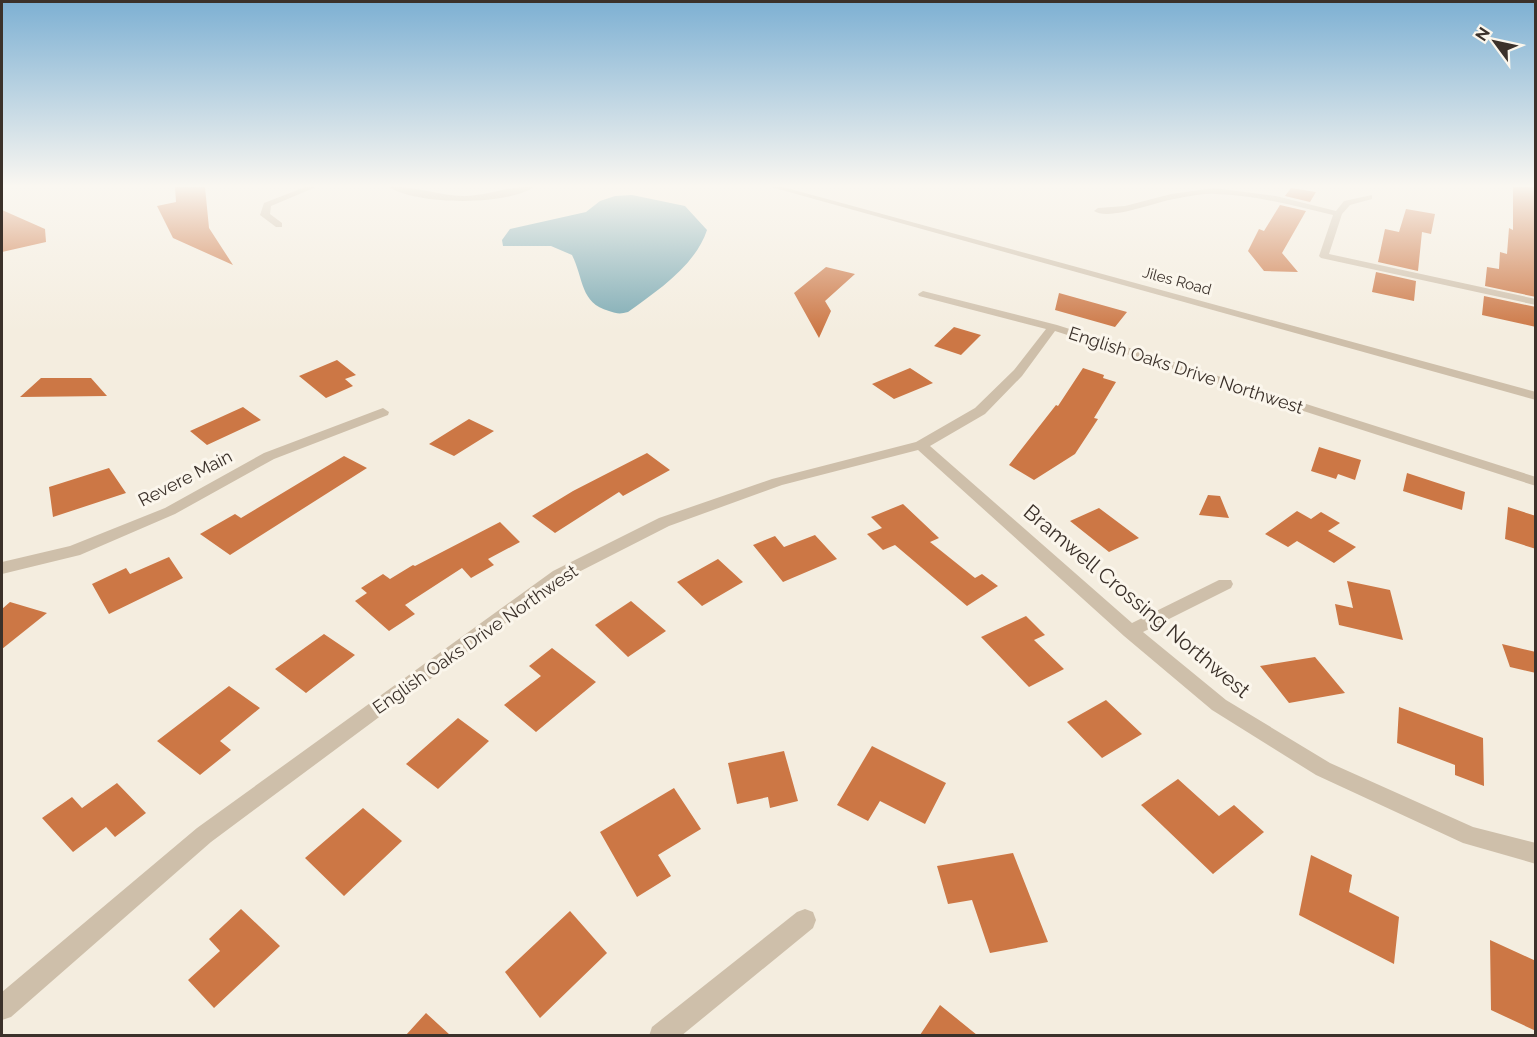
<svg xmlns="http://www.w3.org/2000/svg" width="1537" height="1037" font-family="Raleway,sans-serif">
	<rect width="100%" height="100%" fill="#f4eddf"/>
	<path fill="#7caab3" d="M632 195 685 206 707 230C695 266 657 291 628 312 621 314 617 314 609 311 580 303 584 279 572 255L551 246H503L502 240 510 229 586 212 600 201 615 196Z"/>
	<path fill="#cc7745" d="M175 187H205L209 228 233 265 173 238 157 206 176 202Z
		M1513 187H1536V297L1485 286 1487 267 1499 269 1500 252 1507 254 1509 228 1513 230Z
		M1291 188 1316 192 1310 202 1285 196Z
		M1280 205 1306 211 1282 253 1298 272 1264 271 1248 251 1259 229 1264 231Z
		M1406 209 1435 214 1431 234 1422 232 1418 271 1378 262 1385 229 1399 232Z
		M2 210 45 229 46 242 2 252Z
		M826 267 855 274 825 301 831 311 819 338 794 293Z
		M1376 272 1416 281 1414 301 1372 292Z
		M1059 293 1127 312 1115 327 1055 310Z
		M1484 296 1536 307V327L1482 315Z
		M954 327 981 335 961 355 934 346Z
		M337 360 356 375 345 379 353 386 326 398 299 376Z
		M910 368 933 383 894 399 872 384Z
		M1083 368 1104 375 1103 378 1116 382 1094 418 1098 419 1075 454 1034 480 1009 465 1056 405 1058 406Z
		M41 378H91L107 396 20 397Z
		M243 407 261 420 207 445 190 431Z
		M469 419 494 431 454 456 429 444Z
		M1319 447 1361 460 1355 480 1338 474 1336 479 1311 471Z
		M647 453 670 470 623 496 619 492 555 533 532 516 573 491Z
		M344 456 367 468 230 555 200 534 235 514 241 518Z
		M109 468 126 493 53 517 49 487Z
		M1407 473 1465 492 1462 510 1403 491Z
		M1208 495 1220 496 1229 518 1199 515Z
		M903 504 939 538 930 542 975 578 982 574 998 586 967 606 895 545 883 550 867 534 882 528 871 517Z
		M1508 507 1536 516V549L1505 539Z
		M1099 508 1139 538 1109 552 1070 521Z
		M1297 511 1311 519 1321 512 1340 523 1328 531 1356 547 1334 563 1297 541 1288 547 1265 534Z
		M500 522 520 542 488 559 494 565 471 578 462 568 405 605 415 614 389 631 355 601 367 593 361 588 383 574 390 579 413 565 415 566Z
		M815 535 837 559 783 582 753 545 775 536 784 547Z
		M169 557 183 578 109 614 92 584 126 568 130 574Z
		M718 559 743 582 702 606 677 582Z
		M1347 581 1390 590 1403 640 1339 625 1335 604 1353 608Z
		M631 601 666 631 628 657 595 625Z
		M10 602 47 613 2 649V609Z
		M1026 616 1045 635 1034 640 1064 669 1029 687 981 637Z
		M324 634 355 655 306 693 275 669Z
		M1502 644 1536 652V673L1510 667Z
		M552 648 596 682 536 732 504 705 541 676 529 666Z
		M1315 657 1345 693 1289 703 1260 666Z
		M229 686 260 708 220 741 231 750 200 775 157 741Z
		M1106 700 1142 734 1102 758 1067 722Z
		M1399 707 1483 738 1484 786 1455 775V765L1397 743Z
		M458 718 489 741 438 789 406 764Z
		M872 746 946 783 925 824 880 801 868 821 837 805Z
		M784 751 798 801 770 808 768 797 737 804 728 763Z
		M1178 779 1219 816 1234 805 1264 832 1213 874 1141 805Z
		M117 783 146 813 115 837 106 827 73 852 42 818 72 797 82 808Z
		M674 788 701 829 658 855 671 876 637 897 600 832Z
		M363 808 402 841 344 896 305 858Z
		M1013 853 1048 942 990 953 972 900 948 904 937 866Z
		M1311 855 1352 875 1349 892 1399 917 1394 964 1299 915Z
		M241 909 280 946 214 1008 188 980 220 951 209 939Z
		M570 911 607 953 540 1018 505 972Z
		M1490 940 1536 961V1031L1491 1010Z
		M940 1005 977 1035H920Z
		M426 1013 450 1035H406Z"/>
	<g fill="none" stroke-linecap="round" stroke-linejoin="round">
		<path fill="#cebfaa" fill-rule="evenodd" d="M305 187H316L271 206 270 214 282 223V227H276L260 215 264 203Z
			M389 187C413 185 439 196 464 196 488 196 511 185 534 187 507 206 416 205 389 187Z
			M1214 188 1276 196 1336 211 1344 201 1372 195V199L1350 205 1342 214 1329 254 1536 299V305L1321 258 1319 256 1333 215C1295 206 1255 195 1215 194 1202 193 1187 197 1174 199 1156 202 1109 221 1094 211L1098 208 1125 206 1171 194Z
			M923 291 1057 325 1536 477V486L1055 331 1022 376 985 414 930 446 1132 623 1219 580H1231L1233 584 1231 588 1143 632 1226 700 1330 763 1473 827 1536 843V864L1463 843 1316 775 1212 710 1124 636 918 450 782 485 669 526 565 579 211 842 11 1017 2 1020V992L197 828 553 571 659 518 772 479 916 442 975 408 1014 370 1046 329 919 296 918 294Z
			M383 408 389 412 388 415 274 459 175 514 80 555 2 574V562L70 546 165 508 264 453Z
			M805 909 813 912 816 920 813 928 681 1036H649L652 1027 797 912Z"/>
		<path fill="#cebfaa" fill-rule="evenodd" d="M771 187H783L1536 392V400Z"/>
	</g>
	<linearGradient id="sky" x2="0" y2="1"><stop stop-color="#7db0d3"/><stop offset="0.56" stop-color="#faf7f1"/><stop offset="1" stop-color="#faf7f1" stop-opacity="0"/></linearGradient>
	<rect width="1537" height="332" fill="url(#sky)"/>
	<g text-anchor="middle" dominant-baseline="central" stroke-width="6" stroke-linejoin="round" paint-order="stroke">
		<g font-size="15" fill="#3b312a" stroke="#fbf6ec">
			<text transform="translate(1177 281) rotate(15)">Jiles Road</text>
		</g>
		<g font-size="18" fill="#3b312a" stroke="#fbf6ec">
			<text transform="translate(1186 370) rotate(18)">English Oaks Drive Northwest</text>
			<text transform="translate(185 478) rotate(-27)">Revere Main</text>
			<text transform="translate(475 639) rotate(-35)">English Oaks Drive Northwest</text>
		</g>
		<g font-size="21" fill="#3b312a" stroke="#fbf6ec">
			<text transform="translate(1137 601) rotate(40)">Bramwell Crossing Northwest</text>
		</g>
	</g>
	<rect width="1537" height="1037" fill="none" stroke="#3b312a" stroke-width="6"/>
	<g transform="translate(1495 42) rotate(303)" stroke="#fbf6ec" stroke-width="4.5" paint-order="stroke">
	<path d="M0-4.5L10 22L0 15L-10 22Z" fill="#3b312a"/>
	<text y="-9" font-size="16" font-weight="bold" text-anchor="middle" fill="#3b312a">N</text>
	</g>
</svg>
